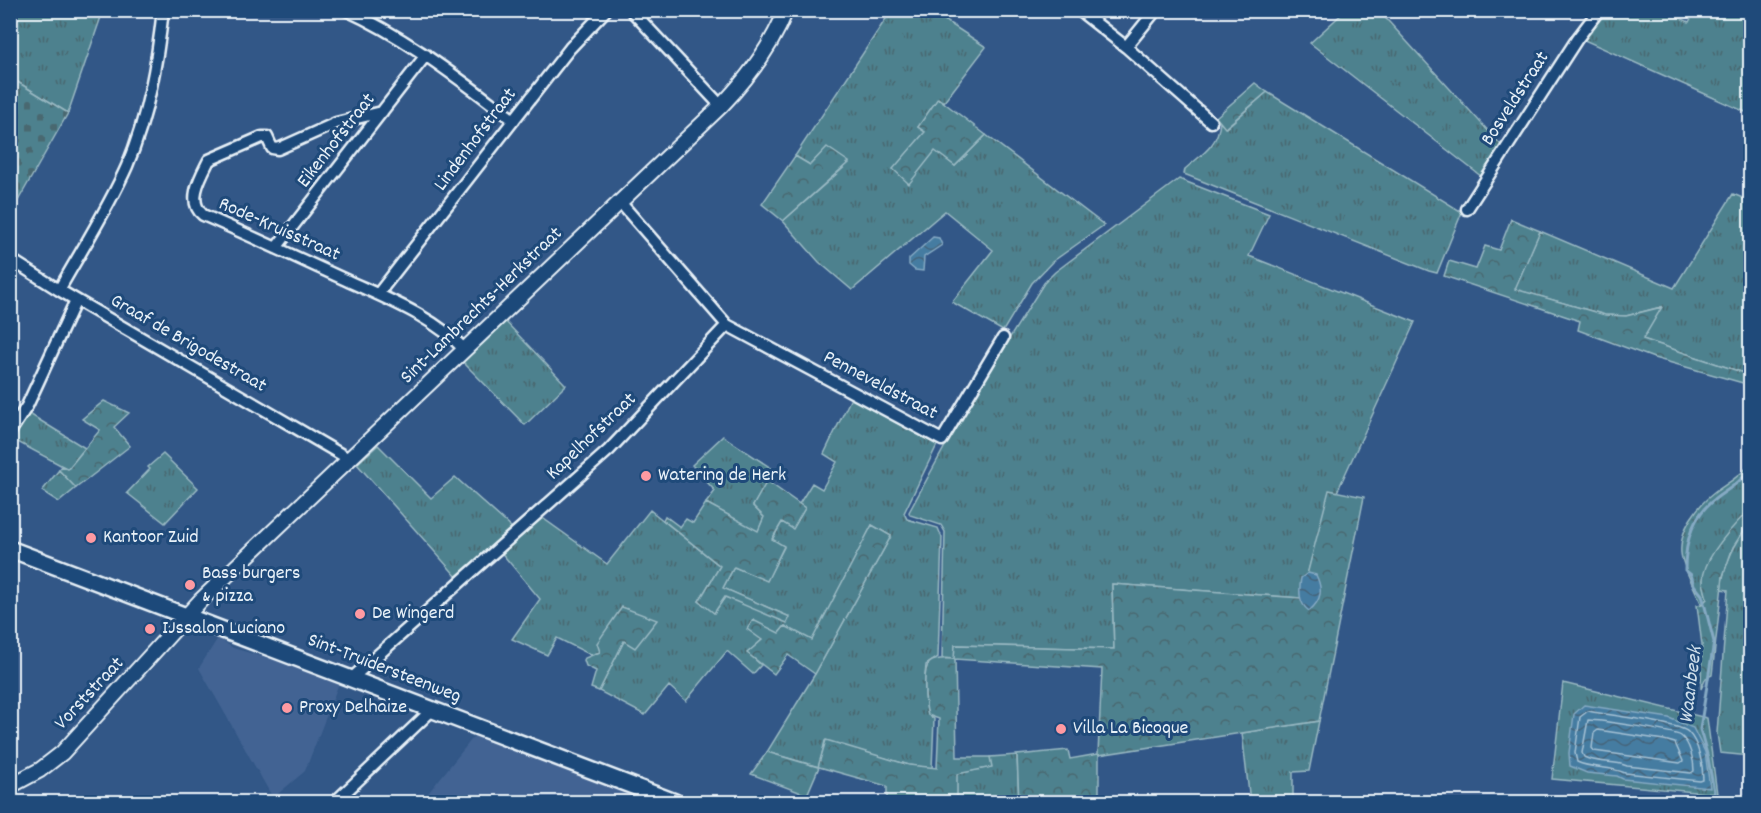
<svg xmlns="http://www.w3.org/2000/svg" width="1761" height="813" font-family="Dekko,sans-serif">
	<defs>
		<pattern id="grass-tufts" width="24" height="20" patternUnits="userSpaceOnUse" patternTransform="scale(1.5)"><rect width="24" height="20" fill="#4d818e"/><path d="M3 7l-1-3M5 7V3M7 7l1-3M15 17l-1-3M17 17v-4M19 17l1-3" fill="none" stroke="#4a676f"/></pattern>
		<pattern id="forest-crowns" width="20" height="18" patternUnits="userSpaceOnUse" patternTransform="scale(1.5)"><rect width="20" height="18" fill="#4d818e"/><path d="M2 6a3 3 0 1 1 6 0M12 15a3 3 0 1 1 6 0" fill="none" stroke="#4a676f"/></pattern>
		<pattern id="cemetery-stones" width="16" height="16" patternUnits="userSpaceOnUse" patternTransform="scale(1.5)"><rect width="16" height="16" fill="#4d818e"/><path d="M2 7V4a2 2 0 0 1 4 0v3zM10 15v-3a2 2 0 0 1 4 0v3z" fill="#4a676f"/></pattern>
		<pattern id="water-waves" width="16" height="10" patternUnits="userSpaceOnUse" patternTransform="scale(1.5)"><rect width="16" height="10" fill="#447ba1"/><path d="M0 5q4-4 8 0t8 0" fill="none" stroke="#45647a"/></pattern>
	</defs>
	<rect width="100%" height="100%" fill="#325787"/>
	<filter id="ink" filterUnits="userSpaceOnUse"><feTurbulence type="fractalNoise" baseFrequency=".0167" numOctaves="2"/><feDisplacementMap in="SourceGraphic" scale="12" xChannelSelector="R" yChannelSelector="G"/><feConvolveMatrix kernelMatrix="1 2 1 2 8 2 1 2 1" color-interpolation-filters="sRGB"/></filter>
	<g filter="url(#ink)">
		<path fill="#436493" d="M218 638 233 648 301 668 339 683 305 771 273 798 199 668Z
			M476 734 596 781 652 802H421Z"/>
		<path fill="url(#grass-tufts)" stroke="#9ab9c3" stroke-width="1.5" d="M929 10 986 47 944 102 938 99 918 127 925 132 893 170 935 150 955 166 986 135 1104 225 1052 262 1032 283 1003 331 952 302 993 250 945 211 852 290 819 262 783 221 849 163 827 148 810 165 795 156 891 11Z
			M10 11H103L68 113 11 78Z
			M1345 11H1379L1502 146 1482 177 1310 43Z
			M1604 11H1666L1689 22 1695 11H1750V114L1582 39Z
			M1267 92 1462 212 1437 273 1429 271 1184 174 1185 169C1202 154 1218 146 1220 122L1226 128Z
			M1179 179 1269 214 1249 256 1415 322 1337 492 1330 491 1301 598 1112 584 1114 649 955 645V659L942 658 945 532 941 525 910 515 909 512 967 406 1044 283 1055 272Z
			M1733 194 1750 201V375L1642 339 1661 307 1626 316 1605 315 1514 289 1540 231 1674 288Z
			M504 320 566 385 525 425 462 361Z
			M851 398 937 445 904 513 907 519 938 528 942 538 938 657 926 665C924 682 924 698 928 715L934 719 932 768 909 765 825 741 819 767 767 752 815 674 891 536 872 525 812 641 785 626 779 633 762 640 748 653 761 665 753 674 727 651 686 701 669 686 645 715 599 691 624 641 656 620 600 652 591 655 557 638 547 655 512 639 540 599 500 551 541 517 607 564 650 510 720 566 699 601 714 613 725 597 790 617 723 588 734 567 767 580 784 547 772 540 782 522 793 528 805 508 799 504 812 483 822 489 837 462 824 454Z
			M28 413 85 448 68 469 14 440Z
			M723 436 774 470 753 506 764 517 758 532 706 503 715 491 692 465Z
			M378 445 431 498 455 477 512 528 457 577 357 464Z
			M163 454 198 488 165 523 127 493 150 469 148 467Z
			M1750 464V509L1720 545 1703 580 1707 599 1702 605C1696 591 1682 566 1681 553 1679 530 1697 506 1714 493 1726 484 1741 476 1750 464Z
			M59 470 76 488 59 502 42 491Z
			M1750 521V756L1720 753 1717 733 1728 590 1721 589C1724 562 1736 543 1750 521Z
			M1563 683 1707 718 1717 794 1552 779Z
			M1319 721 1309 771 1293 772V802H1250L1242 733Z
			M1017 755 1019 802H957L956 774 991 767 990 757Z"/>
		<path fill="url(#forest-crowns)" stroke="#9ab9c3" stroke-width="1.5" d="M1255 83 1267 92 1225 128 1216 117Z
			M938 98 986 135 955 166 935 151 909 184 893 169 925 132 918 127Z
			M827 147 849 162 783 221 762 204 795 156 810 165Z
			M1511 219 1540 231 1515 289 1605 315 1626 316 1662 307 1643 339 1750 375V385L1654 358 1578 330 1580 321 1444 276 1449 261 1476 269 1485 246 1499 250Z
			M104 401 129 413 114 427 130 446 76 488 59 470 62 466 68 469 100 430 82 419Z
			M767 481 805 508 793 529 782 522 772 539 784 546 767 581 734 567 723 588 790 617 787 623 725 597 714 613 699 601 720 566 663 520 665 516 680 527 686 519 693 523 706 503 758 531 764 517 753 506Z
			M1329 490 1364 497 1319 721 1099 755V802H1019L1017 755 1068 750 1070 759 1098 754 1102 669 955 659 957 757H990L992 767 957 774V802L887 801V786L819 767 807 795 751 774 767 752 818 767 826 740 909 765 937 768 939 719 928 715C925 705 925 697 925 687 924 662 928 657 954 659L955 645 1114 649 1112 584 1301 598Z
			M1750 509V521L1733 547 1723 576 1712 675 1706 678 1701 689 1702 645 1697 605 1702 604 1707 599C1706 593 1703 586 1703 580 1703 558 1735 524 1750 509Z
			M872 525 891 536 815 674 788 655 774 674 747 653 762 640 747 629 753 620 779 633 785 626 812 640Z
			M622 607 657 620 635 648 624 641 599 691 591 688 596 671 586 666 584 660 585 658 600 652 597 643Z"/>
		<path fill="url(#cemetery-stones)" stroke="#9ab9c3" stroke-width="1.5" d="M11 78 68 113 11 213Z"/>
		<path fill="url(#water-waves)" stroke="#86aac4" stroke-width="1.5" d="M933 237 939 238 942 245 924 257 923 271 915 270 909 265V259Z
			M1308 573 1316 575C1323 589 1322 600 1309 611 1298 603 1299 590 1301 578Z
			M1584 705 1669 718 1693 728 1705 752 1710 788 1623 779 1617 776 1587 773 1570 766 1569 753 1574 714Z"/>
		<g fill="none" stroke-linecap="round" stroke-linejoin="round">
			<path stroke="#a6c2d5" stroke-width="1.5" d="M1588 711C1605 715 1679 723 1688 732 1699 743 1703 765 1703 780L1700 781 1625 773C1610 766 1592 769 1577 762L1575 753 1580 717Z
				M1588 720C1599 720 1674 731 1681 736 1690 743 1694 761 1694 771L1691 773 1627 766C1614 760 1598 764 1584 757L1582 753Z
				M1598 730 1664 740 1675 743 1683 761 1680 763 1594 751 1592 748 1594 733Z"/>
			<path stroke="#86aac4" stroke-width="3" d="M1714 792 1708 758 1700 729 1714 642 1702 595 1694 585 1691 575 1685 570C1685 543 1692 516 1715 499 1728 489 1740 483 1750 469"/>
			<defs>
				<path id="minor" d="M346 10C408 38 460 80 514 120
					M631 10 721 106
					M1079 10 1126 47 1211 122
					M1126 47 1156 10
					M382 112 336 123 278 149 272 148 267 137H262L209 160C201 176 186 201 203 215 251 236 298 258 346 280 387 299 433 316 465 350
					M1467 209 1577 39 1599 10
					M276 248 426 55
					M10 259 59 290 349 459
					M59 290C82 249 108 209 127 166 148 116 157 63 163 10
					M378 294 570 48 606 10
					M727 325 942 440 1003 338
					M10 432 27 406 76 300
					M352 678 609 450 727 325 619 201
					M335 802 432 710"/>
				<path id="tertiary" d="M10 786 40 770 62 753 201 600 721 106C748 78 772 46 786 10"/>
				<path id="secondary" d="M10 549 675 802"/>
			</defs>
			<use href="#minor" stroke="#e8f1f8" stroke-width="15"/>
			<use href="#tertiary" stroke="#e8f1f8" stroke-width="18"/>
			<use href="#secondary" stroke="#e8f1f8" stroke-width="20"/>
			<use href="#minor" stroke="#1f4a7a" stroke-width="10"/>
			<use href="#tertiary" stroke="#1f4a7a" stroke-width="14"/>
			<use href="#secondary" stroke="#1f4a7a" stroke-width="15"/>
		</g>
	</g>
	<g fill="#ff9aa2" stroke="#1f4a7a" stroke-width="2">
		<circle cx="646" cy="476" r="6"/>
		<circle cx="91" cy="538" r="6"/>
		<circle cx="190" cy="585" r="6"/>
		<circle cx="360" cy="614" r="6"/>
		<circle cx="150" cy="629" r="6"/>
		<circle cx="287" cy="708" r="6"/>
		<circle cx="1061" cy="729" r="6"/>
	</g>
	<g text-anchor="middle" dominant-baseline="central" stroke-width="6" stroke-linejoin="round" paint-order="stroke">
		<g font-size="20" fill="#e8f1f8" stroke="#1f4a7a">
			<text transform="translate(1516 99) rotate(-57)">Bosveldstraat</text>
			<text transform="translate(476 140) rotate(-53)">Lindenhofstraat</text>
			<text transform="translate(337 141) rotate(-52)">Eikenhofstraat</text>
			<text transform="translate(279 230) rotate(24)">Rode-Kruisstraat</text>
			<text transform="translate(482 306) rotate(-44)">Sint-Lambrechts-Herkstraat</text>
			<text transform="translate(188 344) rotate(30)">Graaf de Brigodestraat</text>
			<text transform="translate(880 386) rotate(28)">Penneveldstraat</text>
			<text transform="translate(592 437) rotate(-44)">Kapelhofstraat</text>
			<text transform="translate(384 669) rotate(21)">Sint-Truidersteenweg</text>
			<text transform="translate(90 694) rotate(-47)">Vorststraat</text>
		</g>
		<g font-size="20" fill="#e8f1f8" stroke="#1f4a7a" text-anchor="start">
			<text x="658" y="476">Watering de Herk</text>
			<text x="103" y="538">Kantoor Zuid</text>
			<text x="202" y="574">Bass burgers<tspan x="202" dy="23">&amp; pizza</tspan></text>
			<text x="372" y="614">De Wingerd</text>
			<text x="162" y="629">IJssalon Luciano</text>
			<text x="299" y="708">Proxy Delhaize</text>
			<text x="1073" y="729">Villa La Bicoque</text>
		</g>
		<g font-size="21" font-style="italic" fill="#cfdfeb" stroke="#1f4a7a">
			<text transform="translate(1692 685) rotate(-83)">Waanbeek</text>
		</g>
	</g>
	<rect width="1761" height="813" fill="none" stroke="#1f4a7a" stroke-width="36"/>
	<rect x="18" y="18" width="1725" height="777" fill="none" stroke="#e8f1f8" stroke-width="2" filter="url(#ink)"/>
</svg>
